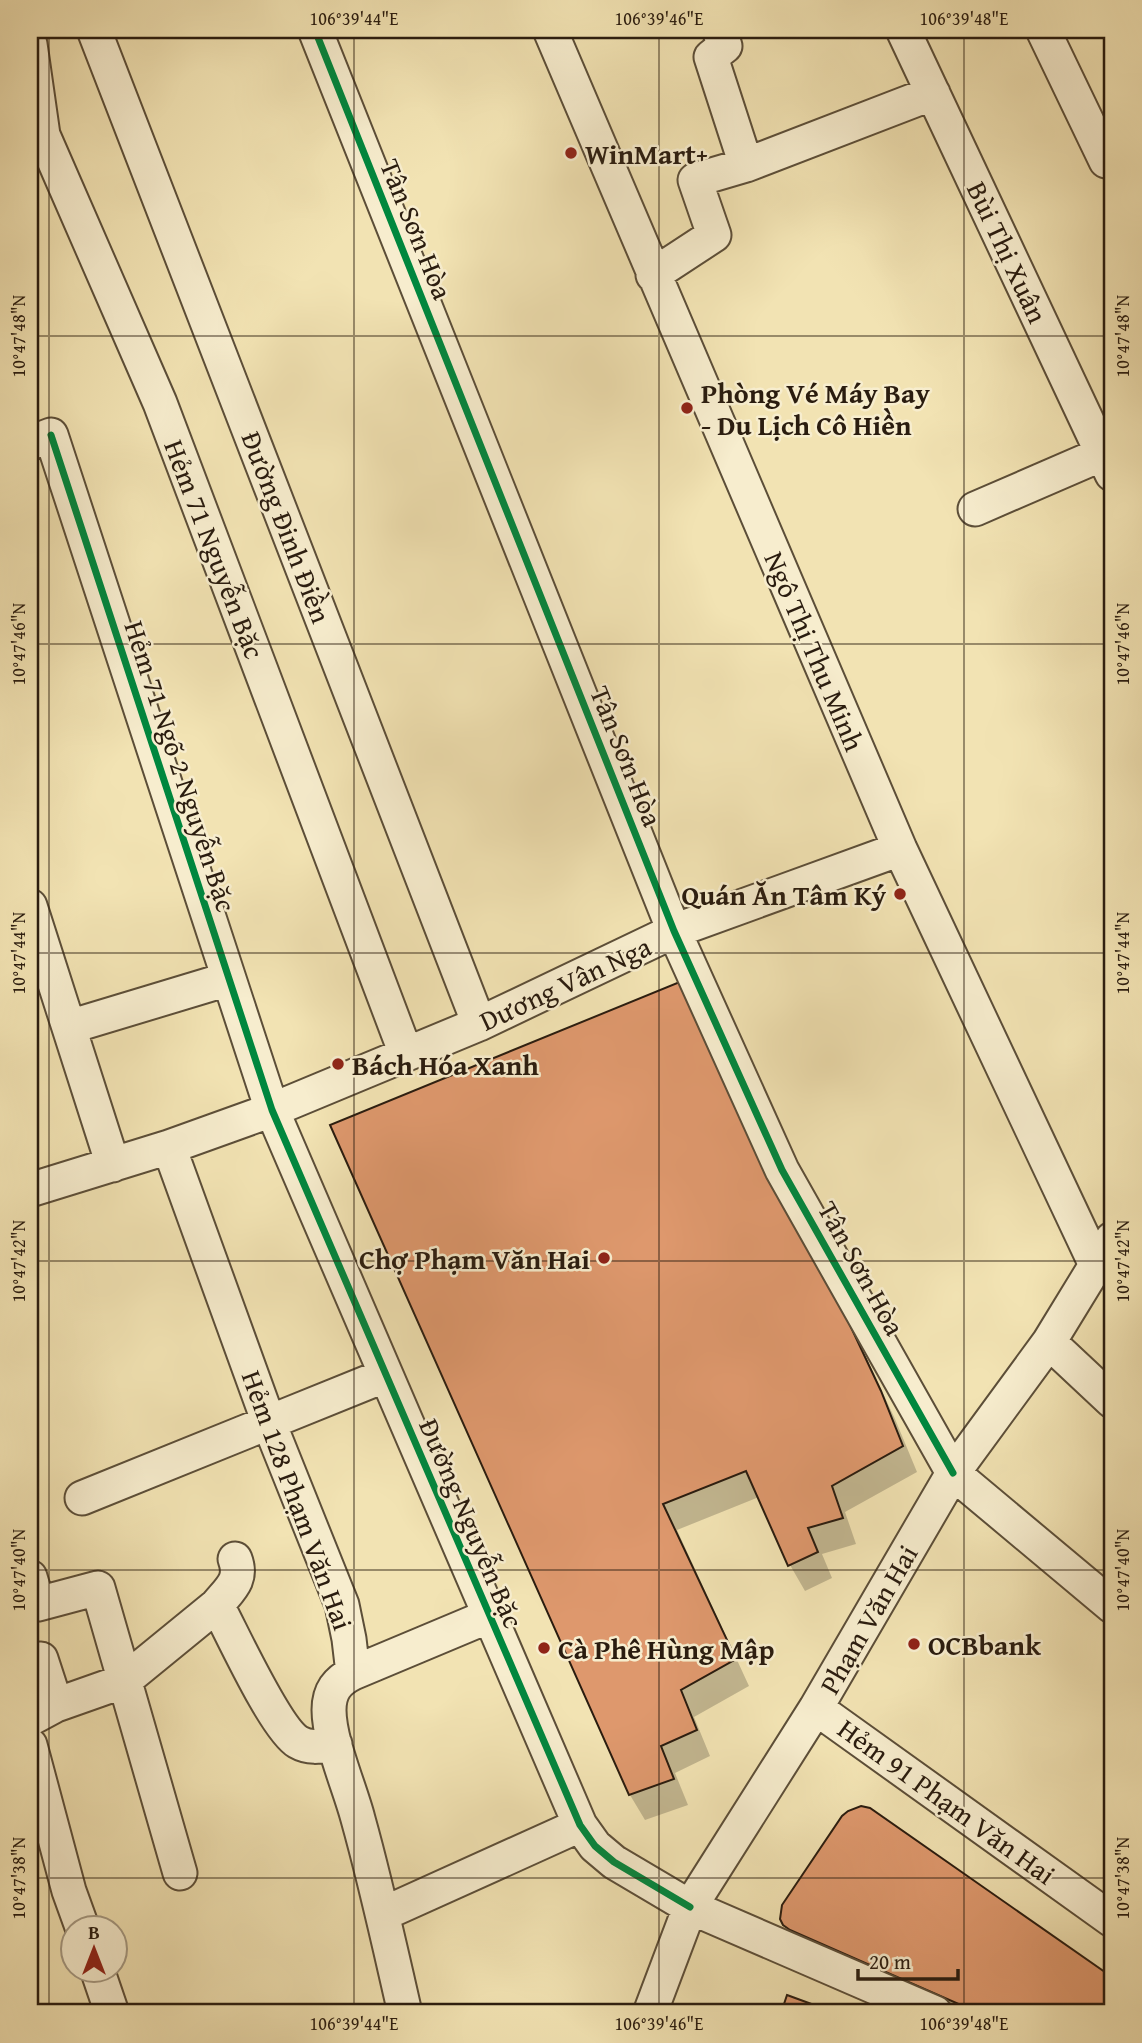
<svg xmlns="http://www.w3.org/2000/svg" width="1142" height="2043" font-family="'Gentium Book Plus',serif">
	<rect width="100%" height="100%" fill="#f2e3b3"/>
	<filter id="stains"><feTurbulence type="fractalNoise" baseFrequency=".00286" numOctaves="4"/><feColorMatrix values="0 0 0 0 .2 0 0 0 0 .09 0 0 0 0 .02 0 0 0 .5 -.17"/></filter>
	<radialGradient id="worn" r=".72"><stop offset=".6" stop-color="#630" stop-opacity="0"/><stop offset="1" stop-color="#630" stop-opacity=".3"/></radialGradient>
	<path fill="#0003" d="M702 1007 895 1419 917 1472 845 1512 856 1544 822 1554 832 1578 805 1591 790 1565 759 1497 677 1530 749 1686 694 1717 710 1756 675 1773 688 1805 645 1820 630 1795Z
		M870 1809 1112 1979V2013H921L802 1954 782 1918Z"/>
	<path fill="#de986d" stroke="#2a1c0f" stroke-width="2" d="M687 979 881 1391 903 1446 832 1486 843 1518 808 1528 818 1552 788 1566 746 1471 663 1504 736 1659 681 1690 697 1730 661 1746 674 1779 629 1795 330 1125Z
		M861 1806 870 1808 1112 1977V1987L1101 2013H979L790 1930 783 1925 780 1919 782 1905 842 1816 848 1811Z
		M787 1995 836 2013H781Z"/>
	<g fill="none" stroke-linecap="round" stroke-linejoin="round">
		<defs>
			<path id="minor" d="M94 30 479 1024
				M315 30 674 931 782 1170 953 1473 1112 1606
				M550 30 900 849 1096 1265
				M719 30 725 46 711 57 746 165
				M903 30 1112 474
				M1043 30 1106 161 1112 153
				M30 44 43 135 160 403 406 1054
				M653 275 714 235 695 180 746 165 933 93
				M30 443 51 435 272 1110 580 1825 595 1846 614 1862 690 1907 935 2013
				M975 509 1102 454
				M30 906 113 1165
				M69 1027 228 979
				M169 1147 269 1423 342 1605 349 1639 353 1673C337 1681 329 1691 329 1710 329 1741 350 1788 358 1819 376 1883 390 1948 405 2013
				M30 1190 169 1147 272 1110 479 1024 674 931 900 849
				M1049 1342 1112 1401
				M82 1498 386 1375
				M30 1577 38 1604 98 1588 180 1873
				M217 1605C230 1589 243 1580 235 1559
				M30 1660 41 1659 56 1705
				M353 1673 489 1616
				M816 1708 1112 1920
				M30 1719 56 1705 124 1681 217 1605C232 1633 275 1728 298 1742 310 1749 322 1746 335 1744
				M30 1745 69 1891 82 1927
				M383 1914 580 1825
				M97 1969 112 2013
				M650 2013 690 1907 816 1708 953 1473 1049 1342 1112 1239"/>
		</defs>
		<use href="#minor" stroke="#5c4e38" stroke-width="37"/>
		<use href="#minor" stroke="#f7edce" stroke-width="33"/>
		<defs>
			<path id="cycleway" d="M315 30 674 931 782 1170 953 1473
				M51 435 272 1110 580 1825 595 1846 614 1862 690 1907"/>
		</defs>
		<use href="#cycleway" stroke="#f7edce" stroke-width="11"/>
		<use href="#cycleway" stroke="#00873e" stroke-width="7"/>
	</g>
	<path fill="none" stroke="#2a1c0f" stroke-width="2" stroke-opacity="0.45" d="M49 30V2013M354 30V2013M659 30V2013M964 30V2013M30 336H1112M30 644H1112M30 953H1112M30 1261H1112M30 1570H1112M30 1878H1112"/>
	<g fill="#8f2418" stroke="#f7edce" stroke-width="2.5">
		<circle cx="571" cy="153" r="7"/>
		<circle cx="687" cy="408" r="7"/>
		<circle cx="900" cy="894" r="7"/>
		<circle cx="338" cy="1064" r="7"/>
		<circle cx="604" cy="1258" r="7"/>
		<circle cx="914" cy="1644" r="7"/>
		<circle cx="544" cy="1648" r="7"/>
	</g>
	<g text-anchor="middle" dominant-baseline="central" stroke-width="5" stroke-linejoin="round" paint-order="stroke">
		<g font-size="28" font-weight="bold" fill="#2a1c0f" stroke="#f7edce" text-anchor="start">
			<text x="585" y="153">WinMart+</text>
			<text x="701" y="392">Phòng Vé Máy Bay<tspan x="701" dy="32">- Du Lịch Cô Hiền</tspan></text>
			<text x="886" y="894" text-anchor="end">Quán Ăn Tâm Ký</text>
			<text x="352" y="1064">Bách Hóa Xanh</text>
			<text x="590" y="1258" text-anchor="end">Chợ Phạm Văn Hai</text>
			<text x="928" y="1644">OCBbank</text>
			<text x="558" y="1648">Cà Phê Hùng Mập</text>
		</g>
		<g font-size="28" fill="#2a1c0f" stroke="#f7edce">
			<text transform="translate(417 229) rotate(68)">Tân Sơn Hòa</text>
			<text transform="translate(1008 252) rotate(65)">Bùi Thị Xuân</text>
			<text transform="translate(287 527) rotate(69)">Đường Đinh Điền</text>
			<text transform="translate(215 549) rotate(69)">Hẻm 71 Nguyễn Bặc</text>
			<text transform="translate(815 651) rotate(67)">Ngô Thị Thu Minh</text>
			<text transform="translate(627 756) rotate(68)">Tân Sơn Hòa</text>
			<text transform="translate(181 766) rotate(72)">Hẻm 71 Ngõ 2 Nguyễn Bặc</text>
			<text transform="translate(565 983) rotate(-25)">Dương Vân Nga</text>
			<text transform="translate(862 1268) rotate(61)">Tân Sơn Hòa</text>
			<text transform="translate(298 1500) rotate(70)">Hẻm 128 Phạm Văn Hai</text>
			<text transform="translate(472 1523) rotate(67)">Đường Nguyễn Bặc</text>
			<text transform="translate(868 1619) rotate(-60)">Phạm Văn Hai</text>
			<text transform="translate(947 1801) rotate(36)">Hẻm 91 Phạm Văn Hai</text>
		</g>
	</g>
	<rect width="1142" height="2043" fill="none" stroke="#f2e3b3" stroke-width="77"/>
	<g transform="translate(94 1949)"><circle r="33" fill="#f7edce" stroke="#a59982" stroke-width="2"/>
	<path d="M0-5L12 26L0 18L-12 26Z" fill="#8f2418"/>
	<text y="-10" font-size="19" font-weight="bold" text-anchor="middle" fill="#2a1c0f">B</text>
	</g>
	<path d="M858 1969v10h100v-10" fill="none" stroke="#2a1c0f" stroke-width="3.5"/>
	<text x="869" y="1969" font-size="21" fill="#2a1c0f" stroke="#f7edce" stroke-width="5" paint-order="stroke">20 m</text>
	<rect x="38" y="38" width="1066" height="1966" fill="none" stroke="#2a1c0f" stroke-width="2.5"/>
	<g font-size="18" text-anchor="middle" fill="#2a1c0f">
		<text x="354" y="25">106°39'44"E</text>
		<text x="659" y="25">106°39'46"E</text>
		<text x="964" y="25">106°39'48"E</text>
		<text transform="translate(19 336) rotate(-90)" y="6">10°47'48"N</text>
		<text transform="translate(1123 336) rotate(-90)" y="6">10°47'48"N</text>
		<text transform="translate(19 644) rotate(-90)" y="6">10°47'46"N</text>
		<text transform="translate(1123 644) rotate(-90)" y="6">10°47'46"N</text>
		<text transform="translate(19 953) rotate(-90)" y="6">10°47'44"N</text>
		<text transform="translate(1123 953) rotate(-90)" y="6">10°47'44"N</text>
		<text transform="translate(19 1261) rotate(-90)" y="6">10°47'42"N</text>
		<text transform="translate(1123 1261) rotate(-90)" y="6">10°47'42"N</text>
		<text transform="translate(19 1570) rotate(-90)" y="6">10°47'40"N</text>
		<text transform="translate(1123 1570) rotate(-90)" y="6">10°47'40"N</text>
		<text transform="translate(19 1878) rotate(-90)" y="6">10°47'38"N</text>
		<text transform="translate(1123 1878) rotate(-90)" y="6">10°47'38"N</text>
		<text x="354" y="2030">106°39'44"E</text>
		<text x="659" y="2030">106°39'46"E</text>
		<text x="964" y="2030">106°39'48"E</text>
	</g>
	<rect width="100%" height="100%" filter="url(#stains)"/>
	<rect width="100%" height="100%" fill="url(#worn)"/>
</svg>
